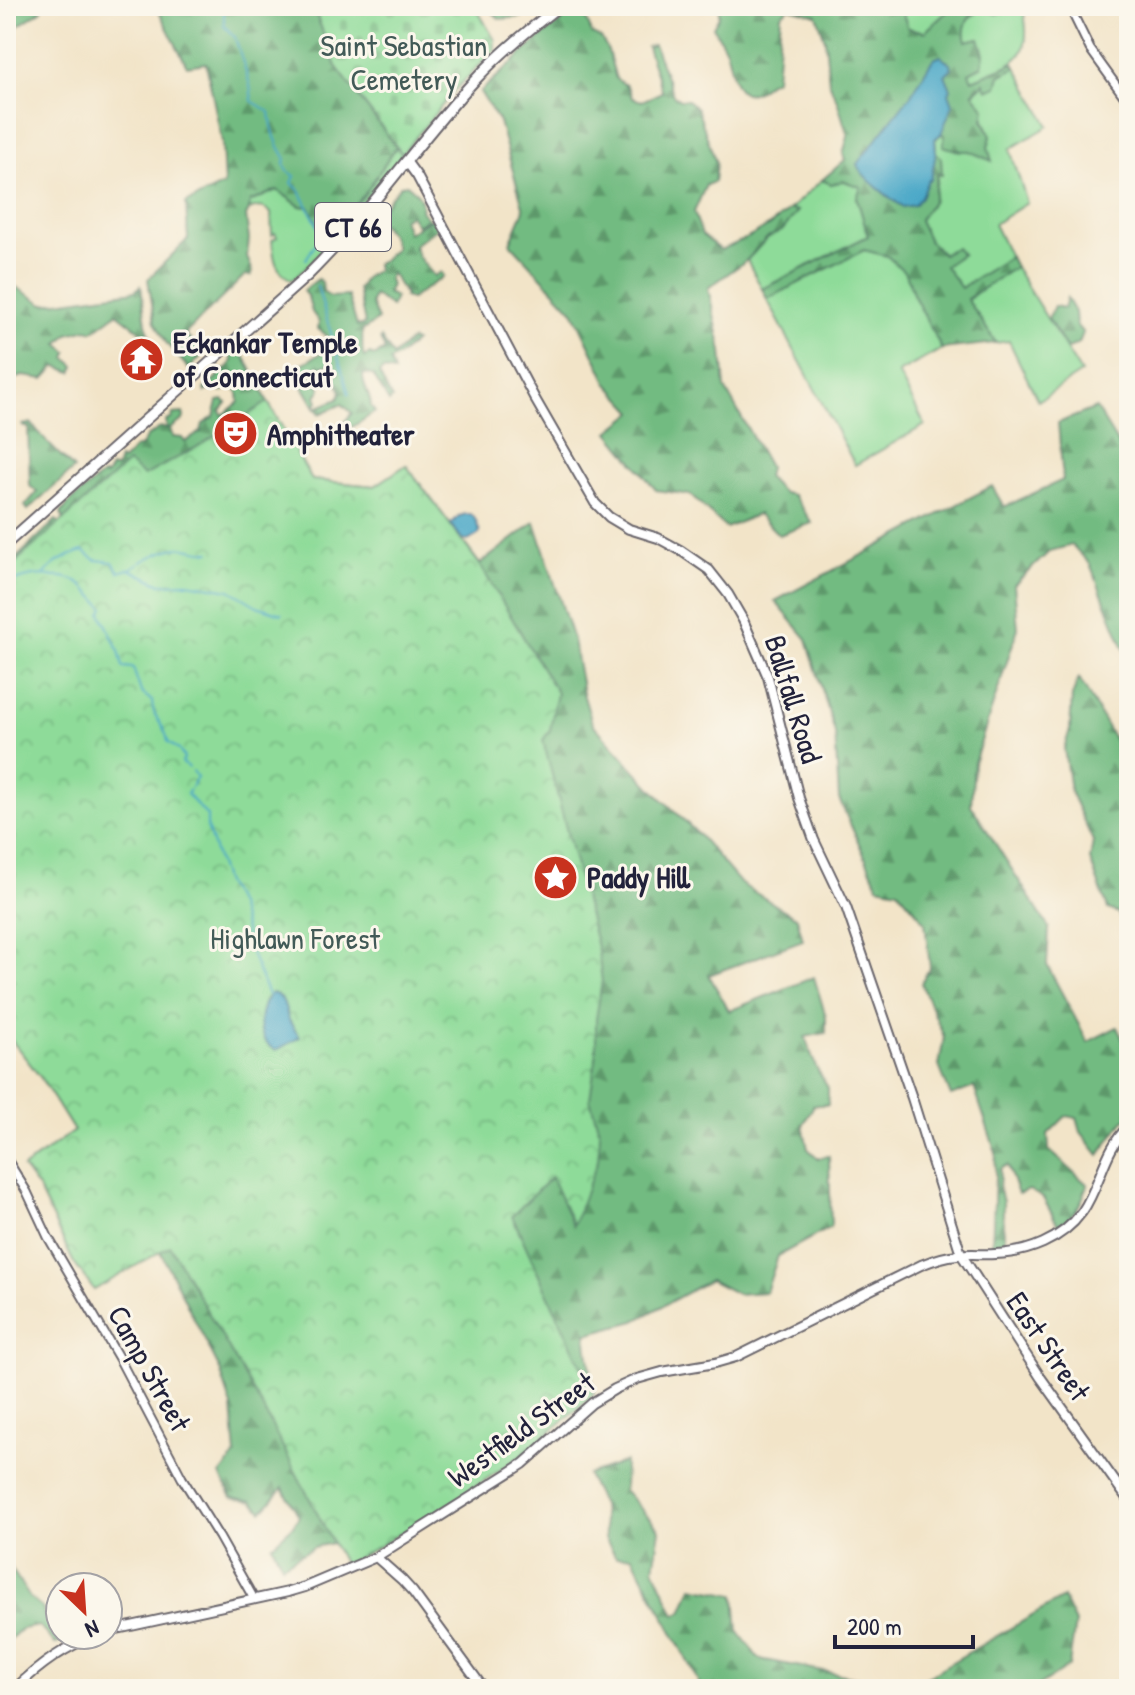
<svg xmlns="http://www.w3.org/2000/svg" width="1135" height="1695" font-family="'Patrick Hand',sans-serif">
	<defs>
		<pattern id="forest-firs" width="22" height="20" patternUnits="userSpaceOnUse" patternTransform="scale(2)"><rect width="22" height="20" fill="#72bb81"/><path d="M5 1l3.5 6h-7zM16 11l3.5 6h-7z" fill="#5d986b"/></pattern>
		<pattern id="cemetery-stones" width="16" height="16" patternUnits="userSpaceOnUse" patternTransform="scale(2)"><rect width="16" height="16" fill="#8edb99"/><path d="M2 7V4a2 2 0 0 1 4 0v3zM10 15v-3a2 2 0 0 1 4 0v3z" fill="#7abc85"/></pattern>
		<pattern id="park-crowns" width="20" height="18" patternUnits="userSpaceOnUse" patternTransform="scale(2)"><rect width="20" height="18" fill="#8edb99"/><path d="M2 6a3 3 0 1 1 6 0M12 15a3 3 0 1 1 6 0" fill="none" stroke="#7abc85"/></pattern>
	</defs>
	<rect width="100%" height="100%" fill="#fbf7ec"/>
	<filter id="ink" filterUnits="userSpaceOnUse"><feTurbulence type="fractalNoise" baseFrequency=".0125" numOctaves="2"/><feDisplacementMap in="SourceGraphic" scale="16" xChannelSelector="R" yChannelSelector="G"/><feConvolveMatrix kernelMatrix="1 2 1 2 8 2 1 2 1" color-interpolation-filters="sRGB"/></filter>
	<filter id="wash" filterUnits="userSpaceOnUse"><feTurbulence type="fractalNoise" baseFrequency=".006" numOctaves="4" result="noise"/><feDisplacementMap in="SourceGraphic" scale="32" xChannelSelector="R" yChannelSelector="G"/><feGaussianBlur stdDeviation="1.8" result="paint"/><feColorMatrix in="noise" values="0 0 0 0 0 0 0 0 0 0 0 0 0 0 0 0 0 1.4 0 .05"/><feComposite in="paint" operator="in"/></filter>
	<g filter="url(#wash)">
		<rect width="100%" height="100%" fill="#f2e4c8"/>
		<path fill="#8edb99" stroke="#587e6a" stroke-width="2" d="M900 6H953L925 32 908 28Z
			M1023 9C1035 62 1013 63 972 80L968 73 964 33 966 21 980 10H988L996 14Z
			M1016 67 1049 126 1010 149 1027 203 994 224 1010 257 961 288 944 266 961 255H944L929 241 918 220 933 201 938 173 935 139 941 134 945 135 943 145C962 152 969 151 988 147L991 136 973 93 985 83Z
			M396 147 402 154 329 244 296 277 291 280C274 269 274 259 272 240L277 237 275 233 272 235 271 213C264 206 258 206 249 210L250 202 277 190 300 206 309 207 323 235C356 206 372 183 396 147Z
			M822 180 831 184 844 181 861 187 857 198 869 236 762 289 747 260 767 238 782 230 797 211 790 209Z
			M864 250 887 255 906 273 914 296 942 349 898 373 925 425 855 465 767 299Z
			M1015 267 1081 373 1038 401 1009 341 996 343 967 299Z"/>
		<path fill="url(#forest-firs)" stroke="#4a6e5e" stroke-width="2" d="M6 6H42V10L6 34Z
			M156 6H313L336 66 396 147 367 191 349 213 323 236 309 207 300 206 277 190 250 202 249 210 246 216 249 239 247 257 253 272 250 276 245 275 185 334 203 354 189 369 167 344 155 322 148 279 188 239 186 203 224 185 222 142 206 63 187 66Z
			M487 6H533L522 17 499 19Z
			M580 6H587L586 18 592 34 601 38 608 51 616 79 627 86 632 98 642 101 662 92 647 47 654 45 673 95 680 100H687L697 108 716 163 714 182 706 185 694 212 702 235 721 250C748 238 768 229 790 209L798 211 782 231 767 238 747 260 708 288 722 351 725 388 769 467 767 477 783 493 793 495 812 523 779 535 758 514 726 528 691 495 656 490 609 432 634 412 608 384 573 311 510 243 524 210 499 122 480 92 534 43Z
			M719 6H900L908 28 925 32 953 6H993C989 9 985 9 980 10 967 15 962 29 966 41L979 38 984 54 982 66 969 73 972 80 1014 63 1016 67 1000 76 997 86 987 90 984 83 973 93 985 109 983 119 991 136 988 147 992 161 969 151H959L943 146 945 135 941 134 935 140 936 153 941 158 942 175 937 174 933 201 919 220 929 241 943 254 956 247 962 254 945 266 961 288 1010 257 1015 267 967 299 996 343 942 349 914 296 906 273 887 256 864 250 767 299 762 289 868 236 857 198 861 187 844 181 831 184 822 180 845 160 843 154 848 136 837 100 829 83 825 40 817 15 789 8 781 15 776 79C767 81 763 89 755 92 732 102 731 61 726 50 722 42 717 34 713 27L719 16Z
			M407 184C416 192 424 198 421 210L428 219 417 225 410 215 403 218 408 233 432 219 437 228 414 245C416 257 427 266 434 276L441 272 444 276 411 299 404 297 405 294 391 273 388 279 391 285 387 293 395 297 391 307 374 295 371 303 378 320 362 331C363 340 361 349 364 357L370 354 374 356 385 350 380 339 381 338 393 356 411 340 415 342 399 356 390 361 394 372 383 370 379 374 392 399 389 402 373 375 363 374C362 386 371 395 371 407L375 412 354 426 345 428 341 426 352 413 342 404 320 414 316 408 338 399 341 392 337 382 333 383 330 380 338 373 332 364 319 367 309 374 316 379 321 389 316 396 318 401 315 407 293 369 332 347 325 334 318 329 319 322 312 312 308 297 303 291 318 279 322 282 323 292 330 297 348 296 357 326 365 324 358 289 365 278 377 270 376 264 382 261 396 248 390 234 374 217 401 185Z
			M6 281 44 304 135 291 141 286 146 324 151 339 117 313 93 331 87 329 68 334 58 344 68 352 66 358 75 366 72 372 56 366 44 379 23 376 6 381Z
			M1067 298 1075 312 1076 325 1083 333 1079 343 1067 349 1048 319 1054 306 1064 308Z
			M241 350 268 402 312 480 375 486 406 465 480 564 535 522 573 640 583 693 592 723 653 790 699 835 741 884 797 918 803 940 709 975 729 1011 814 977 826 1017V1033L805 1037 816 1067 828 1088V1105H814L803 1125 808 1149 818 1158 829 1156 831 1227 778 1256 766 1292 737 1294 710 1280 635 1321 586 1334 594 1394 527 1452 446 1506 376 1548 344 1565 333 1543 314 1547 282 1565 272 1545 292 1527 299 1516 283 1488 262 1511 252 1501 232 1497 220 1475 236 1455 232 1407 220 1370 160 1251 94 1290 74 1263 38 1188 23 1168 74 1131 41 1078 6 1033V568L56 520 60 523 64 519 61 513 71 501 101 476 103 475 106 476 111 468H116L119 459 122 461 136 447H140L147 436 150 435 161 427 167 429 166 421 171 419 173 414 183 413 184 417 183 420 170 429 173 437 182 438 185 442 201 432 203 424 214 417 218 401 223 400 227 403 220 411 223 415 239 402 238 393 234 385 221 392 215 387 205 392 204 389 229 366 232 361 231 353Z
			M1096 408 1129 462V661L1090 564 1072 545 1050 551 1014 585 1018 628 974 763 971 805 1049 928 1047 965 1088 1042 1117 1027 1129 1052V1117L1123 1121 1099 1155 1081 1132 1077 1118 1066 1116 1048 1134 1049 1150 1088 1185C1080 1205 1077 1214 1058 1225L1043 1198 1029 1190 1018 1194 1007 1165 1000 1169 999 1188 1003 1202V1226L1006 1243 992 1248 996 1153 974 1087 951 1096 939 1066 944 1037 921 983 930 967 925 922 898 890 878 886 839 799 835 733 807 639 775 601 992 486 1004 507 1063 480 1058 423Z
			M31 423 46 441 74 469 28 510 25 506 37 492 30 486 28 427H24L23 425Z
			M1079 678 1116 742V749L1129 782V951C1122 936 1126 928 1118 913L1108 909 1090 860 1093 841 1070 791 1064 748 1070 730 1072 696Z
			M625 1462 624 1490 660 1530 654 1568 675 1615 682 1612 692 1587 735 1595 738 1631 759 1659 865 1679 874 1689H692L699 1683 632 1556 616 1557 605 1538 602 1505 587 1475Z
			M6 1560 30 1598 43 1609 46 1621 55 1636 65 1642 55 1644 39 1626 21 1629 6 1643Z
			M1063 1598 1075 1623 1069 1666 1034 1689H909L940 1669Z"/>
		<path fill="url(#cemetery-stones)" stroke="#587e6a" stroke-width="2" d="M313 6H475L495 40V50L454 91 402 154 336 66Z"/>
		<path fill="url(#park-crowns)" stroke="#587e6a" stroke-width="2" d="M268 402 312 480 375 486 406 465 480 565 557 693 550 730 543 740 598 951 602 981 596 1019V1058L590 1099 600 1134 598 1160 573 1225 551 1177 512 1216 594 1394 527 1452 446 1506 376 1548 344 1565 261 1405 170 1246 94 1290 74 1263 38 1188 23 1168 74 1131 41 1078 6 1033V573L20 558 128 463 144 476 199 446Z"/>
		<path fill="#48a7c7" stroke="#356481" stroke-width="2" d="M941 56 950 63 952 68 945 75 951 89 949 93 953 104 941 134 935 139 936 153 931 179 928 180 921 197 914 205 903 207C891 199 861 177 857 164L911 95 933 59Z
			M466 514H471L475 519 480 532 478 535 468 541 462 539 451 524 459 516Z
			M272 993C286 997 284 1007 289 1020 292 1026 296 1032 300 1037L277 1050C255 1044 256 1006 272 993Z"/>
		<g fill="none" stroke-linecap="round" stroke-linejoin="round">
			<path stroke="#48a7c7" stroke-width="2" d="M224 6V26L235 37 250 85 252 101 270 112C271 130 276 144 286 159L284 164 288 171 295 176 292 183 300 191 322 234 306 259
				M317 286 349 394
				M130 569C144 560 169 546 185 548 194 549 202 552 211 552
				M45 574C54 561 69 555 83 551L96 560 113 562 119 572 129 569 161 584 188 583 230 590 257 606 282 614
				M6 585C21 578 38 572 54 577 77 575 90 592 104 608L101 613 119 651 123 667 133 668 141 692 152 701C152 719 166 725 168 742L179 750 184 758 182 763 189 768
				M193 771 197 777 187 794 207 816V827L225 883 238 905 252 956 268 995"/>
		</g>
	</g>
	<g filter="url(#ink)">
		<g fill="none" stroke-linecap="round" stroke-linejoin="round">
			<defs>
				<path id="tertiary" d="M1069 6 1090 49 1129 103
					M6 1158 27 1192 48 1237 121 1362 182 1478 219 1537 254 1599"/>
				<path id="secondary" d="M406 161 417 176 535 399 595 503 609 517 629 529 658 538 680 550 709 570 728 594 743 620 768 677 799 798 814 840 846 907 912 1098 961 1254 1041 1378 1129 1501
					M376 1557 402 1580 413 1592 484 1689
					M108 1631 288 1592 305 1587 376 1557 523 1464 592 1403 615 1389 637 1379 662 1372 715 1363 736 1357 921 1265C933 1260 945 1256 957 1255 970 1253 982 1255 995 1254 1027 1253 1062 1240 1082 1212 1101 1185 1103 1150 1129 1126
					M15 1689C39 1665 64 1647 96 1635"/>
				<path id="trunk" d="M6 544 307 276C369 215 417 142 476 79 501 52 530 29 559 6"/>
			</defs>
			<use href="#tertiary" stroke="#6b666c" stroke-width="11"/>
			<use href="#secondary" stroke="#6b666c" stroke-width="12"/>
			<use href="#trunk" stroke="#6b666c" stroke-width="13"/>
			<use href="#tertiary" stroke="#fff" stroke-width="7"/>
			<use href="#secondary" stroke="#fff" stroke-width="8"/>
			<use href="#trunk" stroke="#fff" stroke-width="9"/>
		</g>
	</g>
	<defs>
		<symbol id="temple-disc" viewBox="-11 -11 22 22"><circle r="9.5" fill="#c8321e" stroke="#fbf7ec"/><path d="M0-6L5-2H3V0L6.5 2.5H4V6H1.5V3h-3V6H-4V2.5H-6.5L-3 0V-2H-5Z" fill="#fff"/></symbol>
		<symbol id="theatre-disc" viewBox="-11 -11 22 22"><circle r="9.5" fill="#c8321e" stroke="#fbf7ec"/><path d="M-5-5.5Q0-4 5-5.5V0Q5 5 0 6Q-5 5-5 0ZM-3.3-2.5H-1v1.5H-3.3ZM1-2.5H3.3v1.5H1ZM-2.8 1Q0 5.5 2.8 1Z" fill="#fff"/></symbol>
		<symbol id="sight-disc" viewBox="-11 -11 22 22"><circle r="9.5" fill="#c8321e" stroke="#fbf7ec"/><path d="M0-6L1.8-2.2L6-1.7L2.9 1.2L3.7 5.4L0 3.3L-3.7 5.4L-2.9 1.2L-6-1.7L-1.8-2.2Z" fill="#fff"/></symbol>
	</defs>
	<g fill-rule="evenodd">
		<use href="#temple-disc" x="116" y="334" width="51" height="51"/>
		<use href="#theatre-disc" x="210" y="408" width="51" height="51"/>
		<use href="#sight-disc" x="530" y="852" width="51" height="51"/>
	</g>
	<g text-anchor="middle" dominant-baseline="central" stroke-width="6" stroke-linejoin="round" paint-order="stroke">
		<rect fill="#fbf7ec" stroke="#636270" stroke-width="2" x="315" y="203" width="76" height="48" rx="6"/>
		<g font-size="28" font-weight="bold" fill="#22223b">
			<text x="353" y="227">CT 66</text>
		</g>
		<g font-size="30" fill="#425a57" stroke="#fbf7ec">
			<text x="404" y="45">Saint Sebastian<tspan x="404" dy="34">Cemetery</tspan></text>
			<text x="295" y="938">Highlawn Forest</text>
		</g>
		<g font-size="30" font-weight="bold" fill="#22223b" stroke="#fbf7ec" text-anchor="start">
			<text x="173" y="342">Eckankar Temple<tspan x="173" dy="34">of Connecticut</tspan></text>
			<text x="267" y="434">Amphitheater</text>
			<text x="587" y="877">Paddy Hill</text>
		</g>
		<g font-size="30" fill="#22223b" stroke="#fbf7ec">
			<text transform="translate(794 699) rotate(73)">Ballfall Road</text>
			<text transform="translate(1049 1346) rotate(56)">East Street</text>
			<text transform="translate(150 1368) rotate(61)">Camp Street</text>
			<text transform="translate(521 1429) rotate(-36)">Westfield Street</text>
		</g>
	</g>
	<rect width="1135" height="1695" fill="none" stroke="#fbf7ec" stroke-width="32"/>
	<g transform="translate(84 1611) rotate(155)"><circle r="38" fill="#fbf7ec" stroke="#a4a2a5" stroke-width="2"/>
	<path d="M0-6L14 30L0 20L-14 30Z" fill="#c8321e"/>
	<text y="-12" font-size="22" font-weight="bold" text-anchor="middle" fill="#22223b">N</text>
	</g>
	<path d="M835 1635v12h138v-12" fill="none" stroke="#22223b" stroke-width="4"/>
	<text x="847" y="1635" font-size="24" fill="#22223b" stroke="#fbf7ec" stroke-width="6" paint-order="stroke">200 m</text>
</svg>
